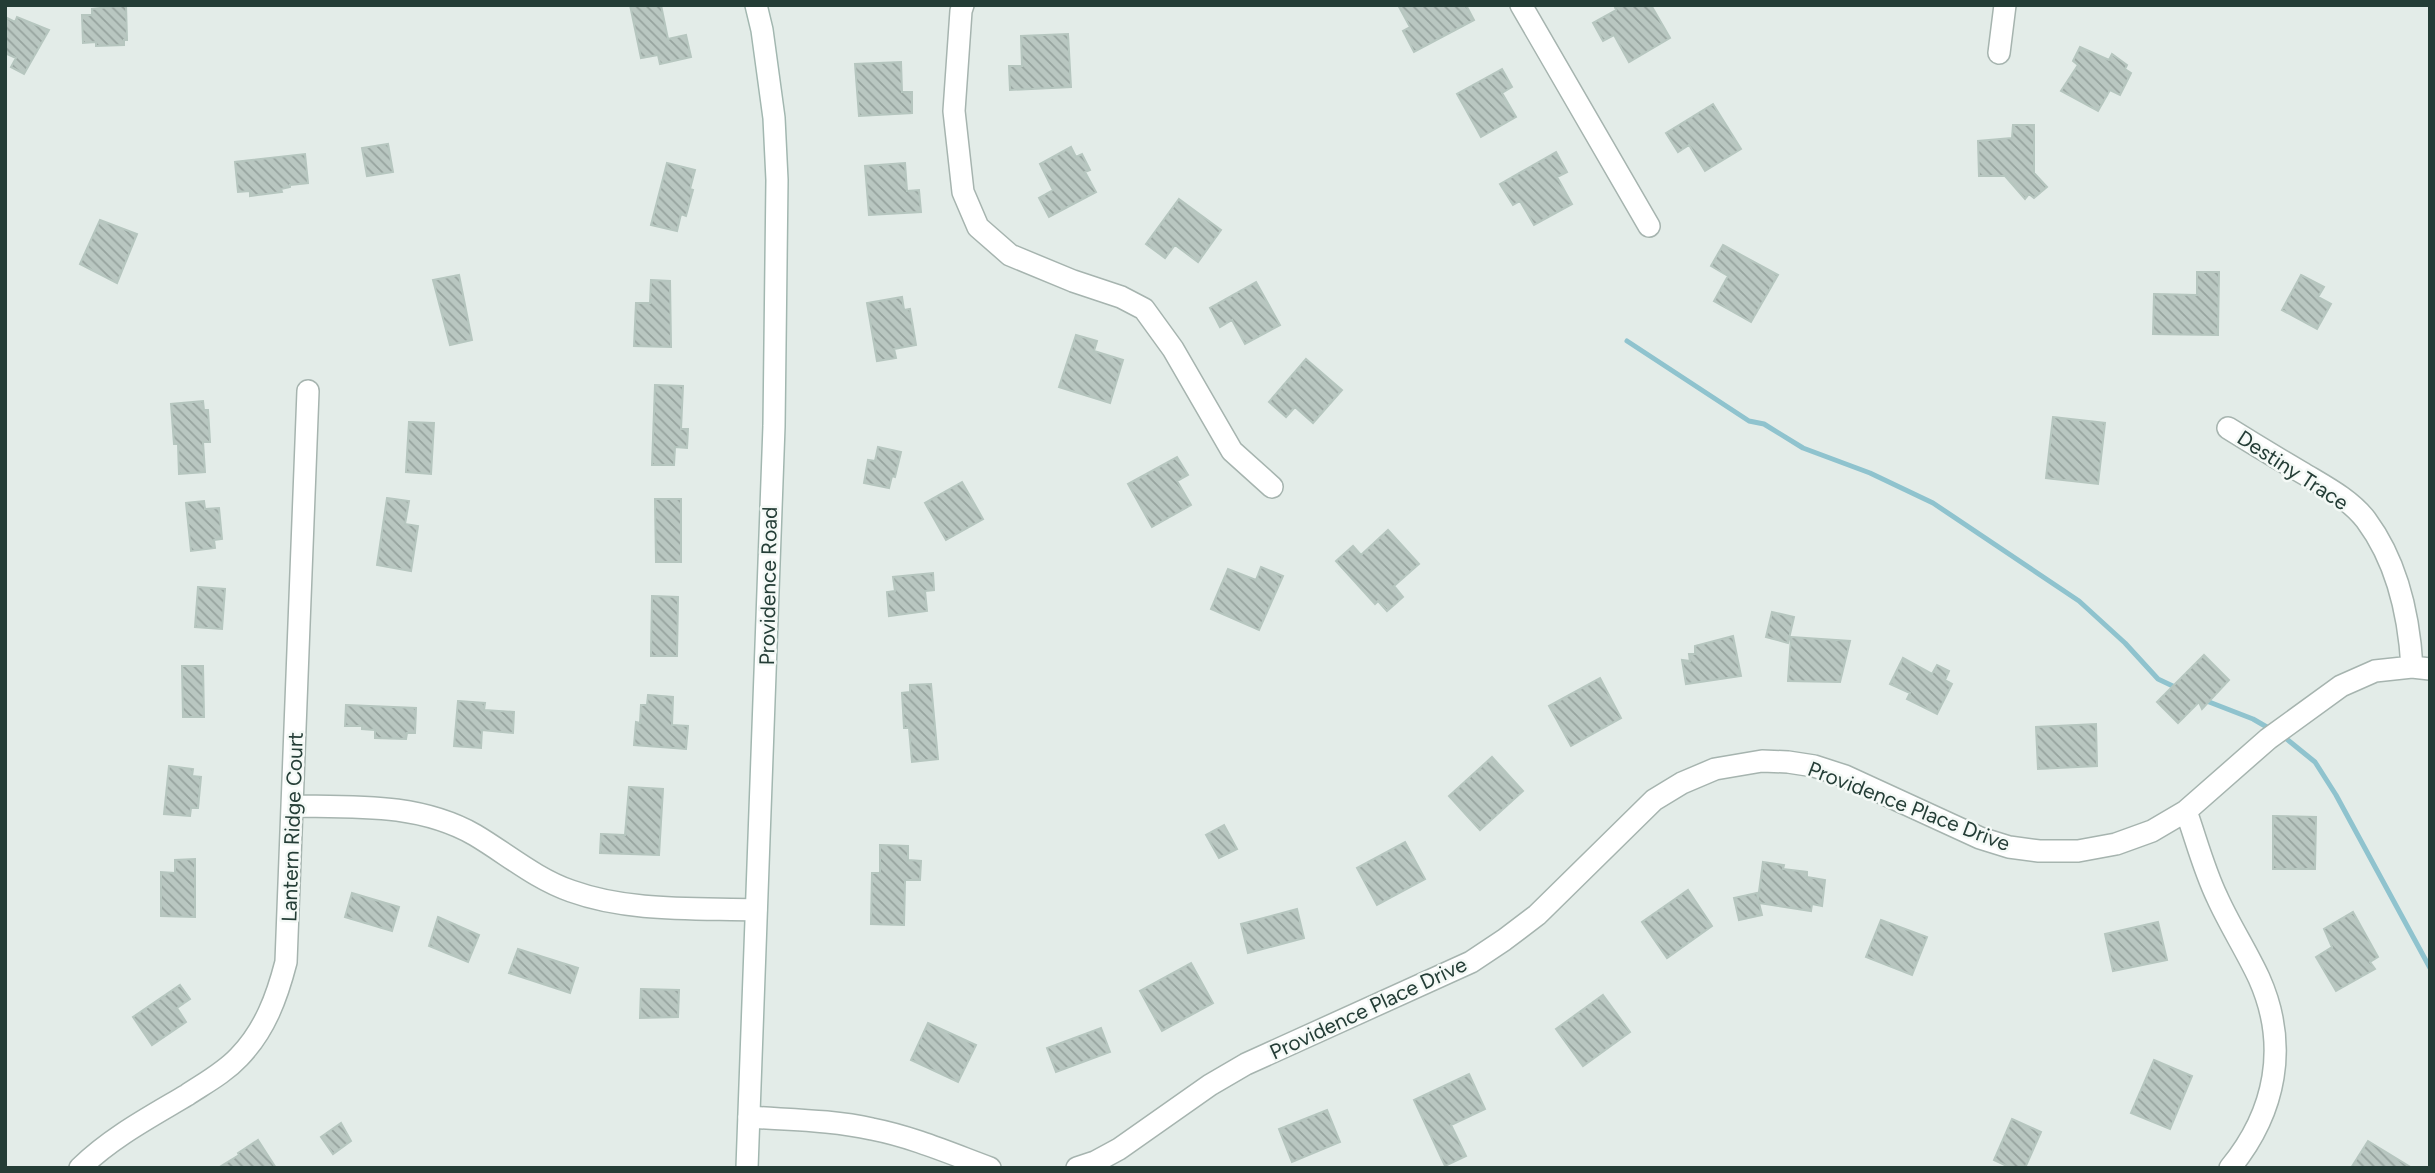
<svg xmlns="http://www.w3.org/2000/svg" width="2435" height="1173" font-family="Figtree,sans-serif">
	<defs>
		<pattern id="building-back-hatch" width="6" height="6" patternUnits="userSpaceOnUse" patternTransform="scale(1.75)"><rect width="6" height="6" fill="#b9c7c1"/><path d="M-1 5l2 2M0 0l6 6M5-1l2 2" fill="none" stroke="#96a39e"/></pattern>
	</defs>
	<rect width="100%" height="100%" fill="#e3ece8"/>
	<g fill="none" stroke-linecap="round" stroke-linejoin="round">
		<path stroke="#8fc3ce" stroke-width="5" d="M1627 341 1749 421 1764 424 1803 448 1870 473 1933 503 2079 601 2125 643 2158 679 2179 689
			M2204 700 2253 719 2272 730
			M2283 736 2315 762 2336 795 2430 968"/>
	</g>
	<path fill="url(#building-back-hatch)" stroke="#b6c6bf" stroke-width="2" d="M126 5 127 40H124V45L96 46V42L83 43 82 15H92V9Z
		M630 5H661L668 39 686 35 691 57 660 64 658 55 641 58Z
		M1398 5H1466L1474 20 1414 52 1403 31 1410 27Z
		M1614 5H1651L1670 38 1629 62 1614 35 1603 41 1593 23 1616 10Z
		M5 17 15 22 17 17 49 30 24 74 11 67 16 58 5 53Z
		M1068 34 1071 87 1010 90 1009 66H1022L1021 36Z
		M2080 47 2109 60 2112 54 2127 65 2125 69 2131 73 2120 95 2110 90 2098 111 2061 91 2078 65 2073 61Z
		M901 62 902 92H912V113L859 116 855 64Z
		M1502 69 1512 87 1502 93 1516 117 1481 137 1457 94Z
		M1713 104 1741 149 1705 171 1689 145 1678 152 1666 133Z
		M2013 125H2034V173L2047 187 2034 198 2029 194 2025 199 2005 176H1979L1978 141 2012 138Z
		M388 144 393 172 367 176 362 148Z
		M1071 147 1076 157 1082 154 1090 170 1085 172 1096 192 1049 217 1039 198 1053 190 1040 164Z
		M1556 152 1567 172 1557 177 1572 204 1534 225 1520 201 1513 205 1500 184Z
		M305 154 308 183 290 185V187L281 189 282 192 250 196V191L238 192 235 162Z
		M667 163 695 170 690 189 693 190 686 216 681 214 677 231 651 225Z
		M905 163 907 191 919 190 921 212 869 215 865 166Z
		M1179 199 1221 230 1198 262 1175 245 1165 258 1146 244Z
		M100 220 137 234 117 283 80 264Z
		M1723 245 1778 275 1751 322 1714 301 1728 276 1711 266Z
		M2197 272H2219L2218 335 2153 334 2154 294 2197 295Z
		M459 275 472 340 450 345 433 280Z
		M2301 275 2324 287 2318 297 2331 304 2317 329 2282 310Z
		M651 280 670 281 671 347 634 346 636 303H650Z
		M1256 282 1280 325 1245 344 1232 320 1220 327 1210 308Z
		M902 297 904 310 910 309 916 345 894 349 896 358 877 361 867 303Z
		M1076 335 1097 341 1094 351 1123 360 1110 403 1059 387Z
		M1306 359 1342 390 1313 423 1295 407 1286 417 1269 402Z
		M655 385 683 386 681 429H688L687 448 675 447 674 465H652Z
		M203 401 204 410H208L210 442H203L205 472 179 474 178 444H174L171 404Z
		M2053 417 2105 423 2098 484 2046 478Z
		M409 422 434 423 431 474 406 472Z
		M878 447 901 452 895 477 892 476 889 488 864 483 868 460 875 461Z
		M1177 457 1188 475 1177 481 1191 505 1152 527 1128 484Z
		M962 482 983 519 946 540 925 503Z
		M387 498 409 501 405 524 418 526 411 571 377 565Z
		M655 499H681V562H656Z
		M204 501 205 509 219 508 222 539 214 540 215 548 191 551 186 503Z
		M1388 530 1419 564 1394 586 1403 597 1387 611 1378 601 1375 604 1336 561 1353 546 1361 555Z
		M1261 567 1283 576 1259 630 1211 609 1228 569 1256 580Z
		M933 573 934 590 925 591 927 611 889 616 887 592 895 591 893 577Z
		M198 587 225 589 222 629 195 627Z
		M652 596 678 597 677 656H651Z
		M1772 612 1794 617 1788 643 1766 637Z
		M1733 636 1741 676 1686 684 1682 660 1690 661 1689 654H1695V646Z
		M1791 637 1850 641 1840 682 1788 681Z
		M2204 655 2229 680 2202 709 2199 702 2178 723 2157 702Z
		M1903 658 1932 674 1937 665 1949 671 1945 680 1952 684 1937 714 1907 699 1910 693 1890 684Z
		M182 666H203L204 717H183Z
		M1600 678 1621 718 1571 746 1549 706Z
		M931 684 938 759 912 762 909 728H904L902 693 910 692V685Z
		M648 695 673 697 672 725 688 726 686 749 634 745 636 722 640 723 641 705H647Z
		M458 701 485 703 484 710 514 712 513 733 482 730 481 748 454 746Z
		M346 705 416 708 415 733H407L406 739 375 738V730L362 729V726H345Z
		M2096 724 2097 766 2038 769 2036 727Z
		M1492 757 1523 791 1480 830 1449 796Z
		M169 766 193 769 192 776 201 777 198 808H191L190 816 164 814Z
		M629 787 663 789 659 855 600 853 601 834 625 835Z
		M2273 816 2316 817 2315 869H2273Z
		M1224 825 1237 849 1219 858 1206 835Z
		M1405 842 1425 879 1377 905 1357 868Z
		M880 845 908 846V860L921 861 920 880H905L904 925 871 924 872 873H880Z
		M195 859V917L161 916V872L175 873V860Z
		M1763 862 1784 865 1783 869 1807 872V877L1825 880 1822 906 1812 904 1811 911 1759 903 1762 915 1739 920 1734 898 1757 893 1758 899Z
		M1688 890 1712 926 1667 958 1642 922Z
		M352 893 399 907 392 931 345 917Z
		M1297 909 1304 938 1248 953 1241 924Z
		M2353 912 2378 957 2370 962 2375 969 2336 991 2316 957 2332 947 2324 929Z
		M438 917 479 935 468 962 429 946Z
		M1881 920 1927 937 1912 975 1866 957Z
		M2158 922 2167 960 2113 971 2105 934Z
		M518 949 578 968 570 993 509 973Z
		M1191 963 1213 1003 1162 1031 1140 991Z
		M180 985 190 999 177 1008 186 1022 152 1045 133 1017Z
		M641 989 679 990 678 1017 640 1018Z
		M1603 995 1630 1032 1583 1066 1556 1029Z
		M928 1023 976 1045 958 1082 911 1060Z
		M1101 1028 1110 1052 1056 1072 1047 1048Z
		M2154 1060 2192 1076 2170 1129 2131 1113Z
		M1469 1074 1485 1109 1451 1125 1466 1156 1445 1166 1414 1100Z
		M1327 1110 1340 1142 1292 1162 1279 1129Z
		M2012 1119 2041 1132 2025 1168H2011L1994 1160Z
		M341 1123 351 1141 333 1154 321 1137Z
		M258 1140 276 1168H218L239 1155 238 1153Z
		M2368 1141 2412 1168H2351Z"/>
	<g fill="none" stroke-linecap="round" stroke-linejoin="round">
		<defs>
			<path id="street" d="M963 5 961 11 954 111 963 192 978 227 1010 255 1073 281 1121 297 1144 309 1173 349 1232 451 1272 487
				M1521 5 1649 226
				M1999 53 2005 5
				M2228 428C2252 443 2277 458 2301 472 2324 486 2350 499 2366 520 2398 563 2409 615 2412 667
				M293 806C355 807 419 803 475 835 507 854 536 879 571 891 629 912 695 908 756 910
				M2186 811C2196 839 2204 870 2217 897 2229 924 2246 950 2259 978 2289 1045 2276 1112 2230 1168
				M749 1117C790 1120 832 1120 872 1129 913 1137 952 1154 990 1168
				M80 1168C112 1137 150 1117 187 1095 205 1083 224 1073 239 1057 265 1030 277 997 286 962L308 391
				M1077 1168 1095 1162 1119 1149 1210 1085 1246 1064 1471 962 1504 940 1537 915 1654 800 1682 783 1715 769 1762 761 1788 762 1814 766 1845 776 1980 838 2009 847 2039 851H2078L2116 844 2152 831 2186 811 2268 739 2341 686 2375 671 2412 667 2430 669"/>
			<path id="secondary" d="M747 1168 774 426 777 180 774 118 762 30 756 5"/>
		</defs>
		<use href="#street" stroke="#a6b4af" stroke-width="24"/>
		<use href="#secondary" stroke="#a2b7b0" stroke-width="24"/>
		<use href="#street" stroke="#fff" stroke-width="21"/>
		<use href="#secondary" stroke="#fff" stroke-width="21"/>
	</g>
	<g text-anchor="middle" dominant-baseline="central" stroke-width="5" stroke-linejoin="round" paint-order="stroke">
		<g font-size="21" fill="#243d36" stroke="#f4f9f6">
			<text transform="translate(2293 470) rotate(33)">Destiny Trace</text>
			<text transform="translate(768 586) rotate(-89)">Providence Road</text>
			<text transform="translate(1909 806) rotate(21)">Providence Place Drive</text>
			<text transform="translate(292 827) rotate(-88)">Lantern Ridge Court</text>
			<text transform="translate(1368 1008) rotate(-25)">Providence Place Drive</text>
		</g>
	</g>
	<rect width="2435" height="1173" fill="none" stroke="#243d36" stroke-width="14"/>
</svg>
